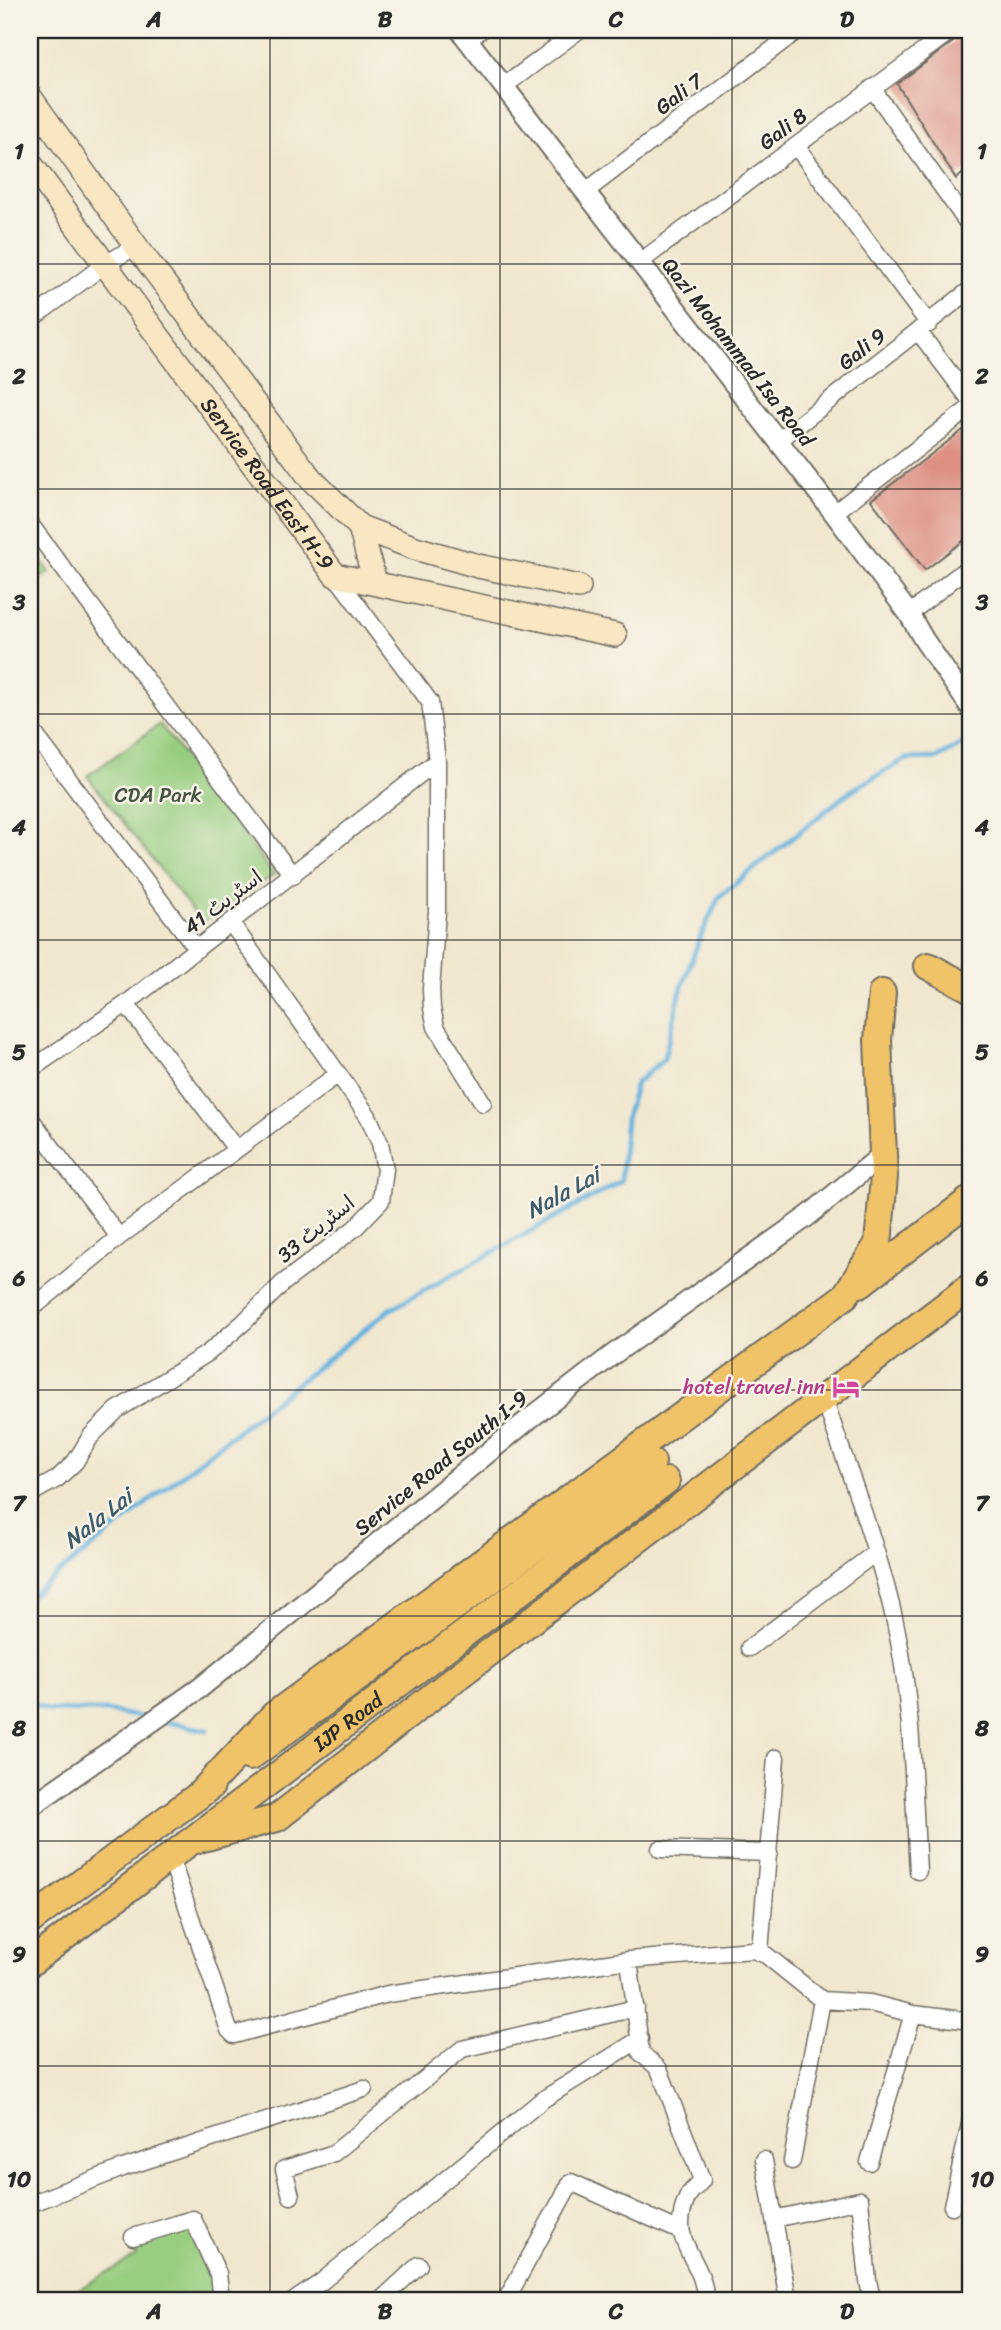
<svg xmlns="http://www.w3.org/2000/svg" width="1001" height="2330" font-family="Sriracha,'Playpen Sans Arabic',sans-serif">
	<rect width="100%" height="100%" fill="#f7f3e8"/>
	<filter id="ink" filterUnits="userSpaceOnUse"><feTurbulence type="fractalNoise" baseFrequency=".0143" numOctaves="2"/><feDisplacementMap in="SourceGraphic" scale="14" xChannelSelector="R" yChannelSelector="G"/><feConvolveMatrix kernelMatrix="1 2 1 2 8 2 1 2 1" color-interpolation-filters="sRGB"/></filter>
	<filter id="wash" filterUnits="userSpaceOnUse"><feTurbulence type="fractalNoise" baseFrequency=".00686" numOctaves="4" result="noise"/><feDisplacementMap in="SourceGraphic" scale="28" xChannelSelector="R" yChannelSelector="G"/><feGaussianBlur stdDeviation="1.57" result="paint"/><feColorMatrix in="noise" values="0 0 0 0 0 0 0 0 0 0 0 0 0 0 0 0 0 1.4 0 .05"/><feComposite in="paint" operator="in"/></filter>
	<g filter="url(#wash)">
		<rect width="100%" height="100%" fill="#f0e7ce"/>
		<path fill="#98ce80" stroke="#627c56" stroke-width="2" d="M30 545 50 572 30 585Z
			M160 724 274 875 202 923 87 776Z
			M193 2219 221 2300H60L136 2256 133 2237Z"/>
		<g fill="none" stroke-linecap="round" stroke-linejoin="round">
			<path stroke="#64b0dd" stroke-width="5" d="M30 1596 389 1310 621 1181 626 1118 636 1083 664 1059 680 993 699 940 719 897 849 792 906 759 938 758 971 739
				M30 1703 48 1710 106 1711 145 1718
				M162 1721 207 1730"/>
		</g>
		<g id="blocks">
			<path fill="#dd8f82" d="M962 30H971V167L956 179 897 84 958 38Z
				M971 424V535L925 570 871 500Z"/>
		</g>
	</g>
	<g filter="url(#ink)">
		<use href="#blocks" fill-opacity="0" stroke="#706d64" stroke-width="2"/>
		<g fill="none" stroke-linecap="round" stroke-linejoin="round">
			<defs>
				<path id="minor" d="M468 40 481 30
					M503 87 579 30
					M872 88 971 228
					M796 146 929 324
					M585 192 798 30
					M640 262 952 30
					M30 320 104 265 136 246
					M918 331 971 401
					M778 441 971 289
					M834 513 971 407
					M30 524 293 876
					M335 575 430 702 437 761V912L431 989 432 1008 436 1027 483 1103
					M909 614 971 565
					M30 728 197 949
					M126 1004 236 1149
					M30 1070 126 1004 437 761
					M30 1118 119 1237
					M30 1310 119 1237 338 1074
					M824 1398C848 1471 878 1546 895 1622 913 1703 913 1788 918 1871
					M30 1494 57 1479 75 1462 91 1436 117 1410 208 1353 243 1323 283 1283 355 1228 381 1201 385 1169 380 1143 368 1116 231 923
					M749 1648 875 1553
					M660 1849 769 1853
					M170 1856 229 2030 234 2035 388 1994 629 1960 753 1950 766 1955 822 2000 870 2003 913 2014 971 2021
					M760 1951 776 1758
					M629 1960 641 2053 659 2069 702 2180C698 2186 691 2190 688 2196 665 2244 706 2259 705 2300
					M764 2160 788 2300
					M792 2161 822 2000
					M869 2162 913 2014
					M291 2196 284 2169 334 2153 462 2049 636 2008
					M30 2204 123 2168 364 2089
					M952 2206 971 2119
					M774 2219 860 2200 868 2281 872 2300
					M133 2237 193 2219 218 2274 221 2300
					M295 2300 320 2283 542 2100 640 2039
					M381 2300 419 2265
					M506 2300 571 2182 680 2231"/>
				<path id="tertiary" d="M460 30 834 513 909 614 924 640 971 708
					M30 1807 200 1688 528 1420 611 1356 808 1216 882 1155"/>
				<g id="secondary">
					<path d="M30 97 136 246 311 479 360 527 415 548 478 566 579 587"/>
					<path id="s1" d="M30 163 335 575 615 635"/>
					<path d="M360 527 375 583"/>
				</g>
				<g id="trunk">
					<path d="M928 966 971 989"/>
					<path d="M860 1284 971 1199"/>
					<path d="M250 1757 652 1462"/>
					<path d="M198 1796 274 1715 845 1296 878 1244 884 1177 878 1040 882 993"/>
					<path d="M192 1841 277 1818 453 1680 971 1286"/>
					<path d="M30 1921 211 1786"/>
					<path id="s2" d="M30 1963 666 1481"/>
				</g>
			</defs>
			<use href="#minor" stroke="#706d64" stroke-width="19"/>
			<use href="#tertiary" stroke="#706d64" stroke-width="23"/>
			<use href="#secondary" stroke="#706d64" stroke-width="26"/>
			<use href="#trunk" stroke="#706d64" stroke-width="30"/>
			<use href="#minor" stroke="#fff" stroke-width="16"/>
			<use href="#tertiary" stroke="#fff" stroke-width="19"/>
			<use href="#secondary" stroke="#f9e7c3" stroke-width="23"/>
			<use href="#trunk" stroke="#f1c369" stroke-width="26"/>
		</g>
	</g>
	<path fill="none" stroke="#2b2b2b" stroke-width="2" stroke-opacity="0.55" d="M270 30V2300M500 30V2300M732 30V2300M30 264H971M30 489H971M30 714H971M30 940H971M30 1165H971M30 1390H971M30 1616H971M30 1841H971M30 2066H971"/>
	<defs>
		<symbol id="hotel-bare" viewBox="-9 -9 18 18"><path d="M-6-4.5h1.5V1H6V5H4.5V3h-9V5H-6ZM-4 0a1.8 1.8 0 1 1 3.6 0ZM.5 0V-2.5h3Q6-2.5 6 0Z" fill="#d1479c" stroke="#f7f3e8" stroke-width="2.5" paint-order="stroke"/></symbol>
	</defs>
	<g fill-rule="evenodd">
		<use href="#hotel-bare" x="827" y="1368" width="38" height="38"/>
	</g>
	<g text-anchor="middle" dominant-baseline="central" stroke-width="5" stroke-linejoin="round" paint-order="stroke">
		<g font-size="21" fill="#2b2b2b" stroke="#f7f3e8">
			<text transform="translate(679 94) rotate(-37)">Gali 7</text>
			<text transform="translate(783 129) rotate(-37)">Gali 8</text>
			<text transform="translate(862 349) rotate(-38)">Gali 9</text>
			<text transform="translate(738 352) rotate(52)">Qazi Mohammad Isa Road</text>
			<text stroke="none"><textPath href="#s1" startOffset="399">Service Road East H-9</textPath></text>
			<text transform="translate(223 902) rotate(-37)">اسٹریٹ 41</text>
			<text transform="translate(316 1229) rotate(-39)">اسٹریٹ 33</text>
			<text transform="translate(441 1463) rotate(-39)">Service Road South I-9</text>
			<text stroke="none"><textPath href="#s2" startOffset="399">IJP Road</textPath></text>
		</g>
		<g font-size="21" fill="#465440" stroke="#f7f3e8">
			<text x="158" y="795">CDA Park</text>
		</g>
		<g font-size="21" fill="#b23c85" stroke="#f7f3e8" text-anchor="end">
			<text x="825" y="1387">hotel travel inn</text>
		</g>
		<g font-size="23" font-style="italic" fill="#3f5a69" stroke="#f7f3e8">
			<text transform="translate(563 1193) rotate(-29)">Nala Lai</text>
			<text transform="translate(98 1519) rotate(-38)">Nala Lai</text>
		</g>
	</g>
	<rect width="1001" height="2330" fill="none" stroke="#f7f3e8" stroke-width="77"/>
	<rect x="38" y="38" width="924" height="2254" fill="none" stroke="#2b2b2b" stroke-width="2.5"/>
	<g font-size="23" text-anchor="middle" font-weight="bold" fill="#2b2b2b">
		<text x="154" y="27">A</text>
		<text x="385" y="27">B</text>
		<text x="616" y="27">C</text>
		<text x="847" y="27">D</text>
		<text x="19" y="159">1</text>
		<text x="982" y="159">1</text>
		<text x="19" y="384">2</text>
		<text x="982" y="384">2</text>
		<text x="19" y="610">3</text>
		<text x="982" y="610">3</text>
		<text x="19" y="835">4</text>
		<text x="982" y="835">4</text>
		<text x="19" y="1060">5</text>
		<text x="982" y="1060">5</text>
		<text x="19" y="1286">6</text>
		<text x="982" y="1286">6</text>
		<text x="19" y="1511">7</text>
		<text x="982" y="1511">7</text>
		<text x="19" y="1736">8</text>
		<text x="982" y="1736">8</text>
		<text x="19" y="1962">9</text>
		<text x="982" y="1962">9</text>
		<text x="19" y="2187">10</text>
		<text x="982" y="2187">10</text>
		<text x="154" y="2319">A</text>
		<text x="385" y="2319">B</text>
		<text x="616" y="2319">C</text>
		<text x="847" y="2319">D</text>
	</g>
</svg>
